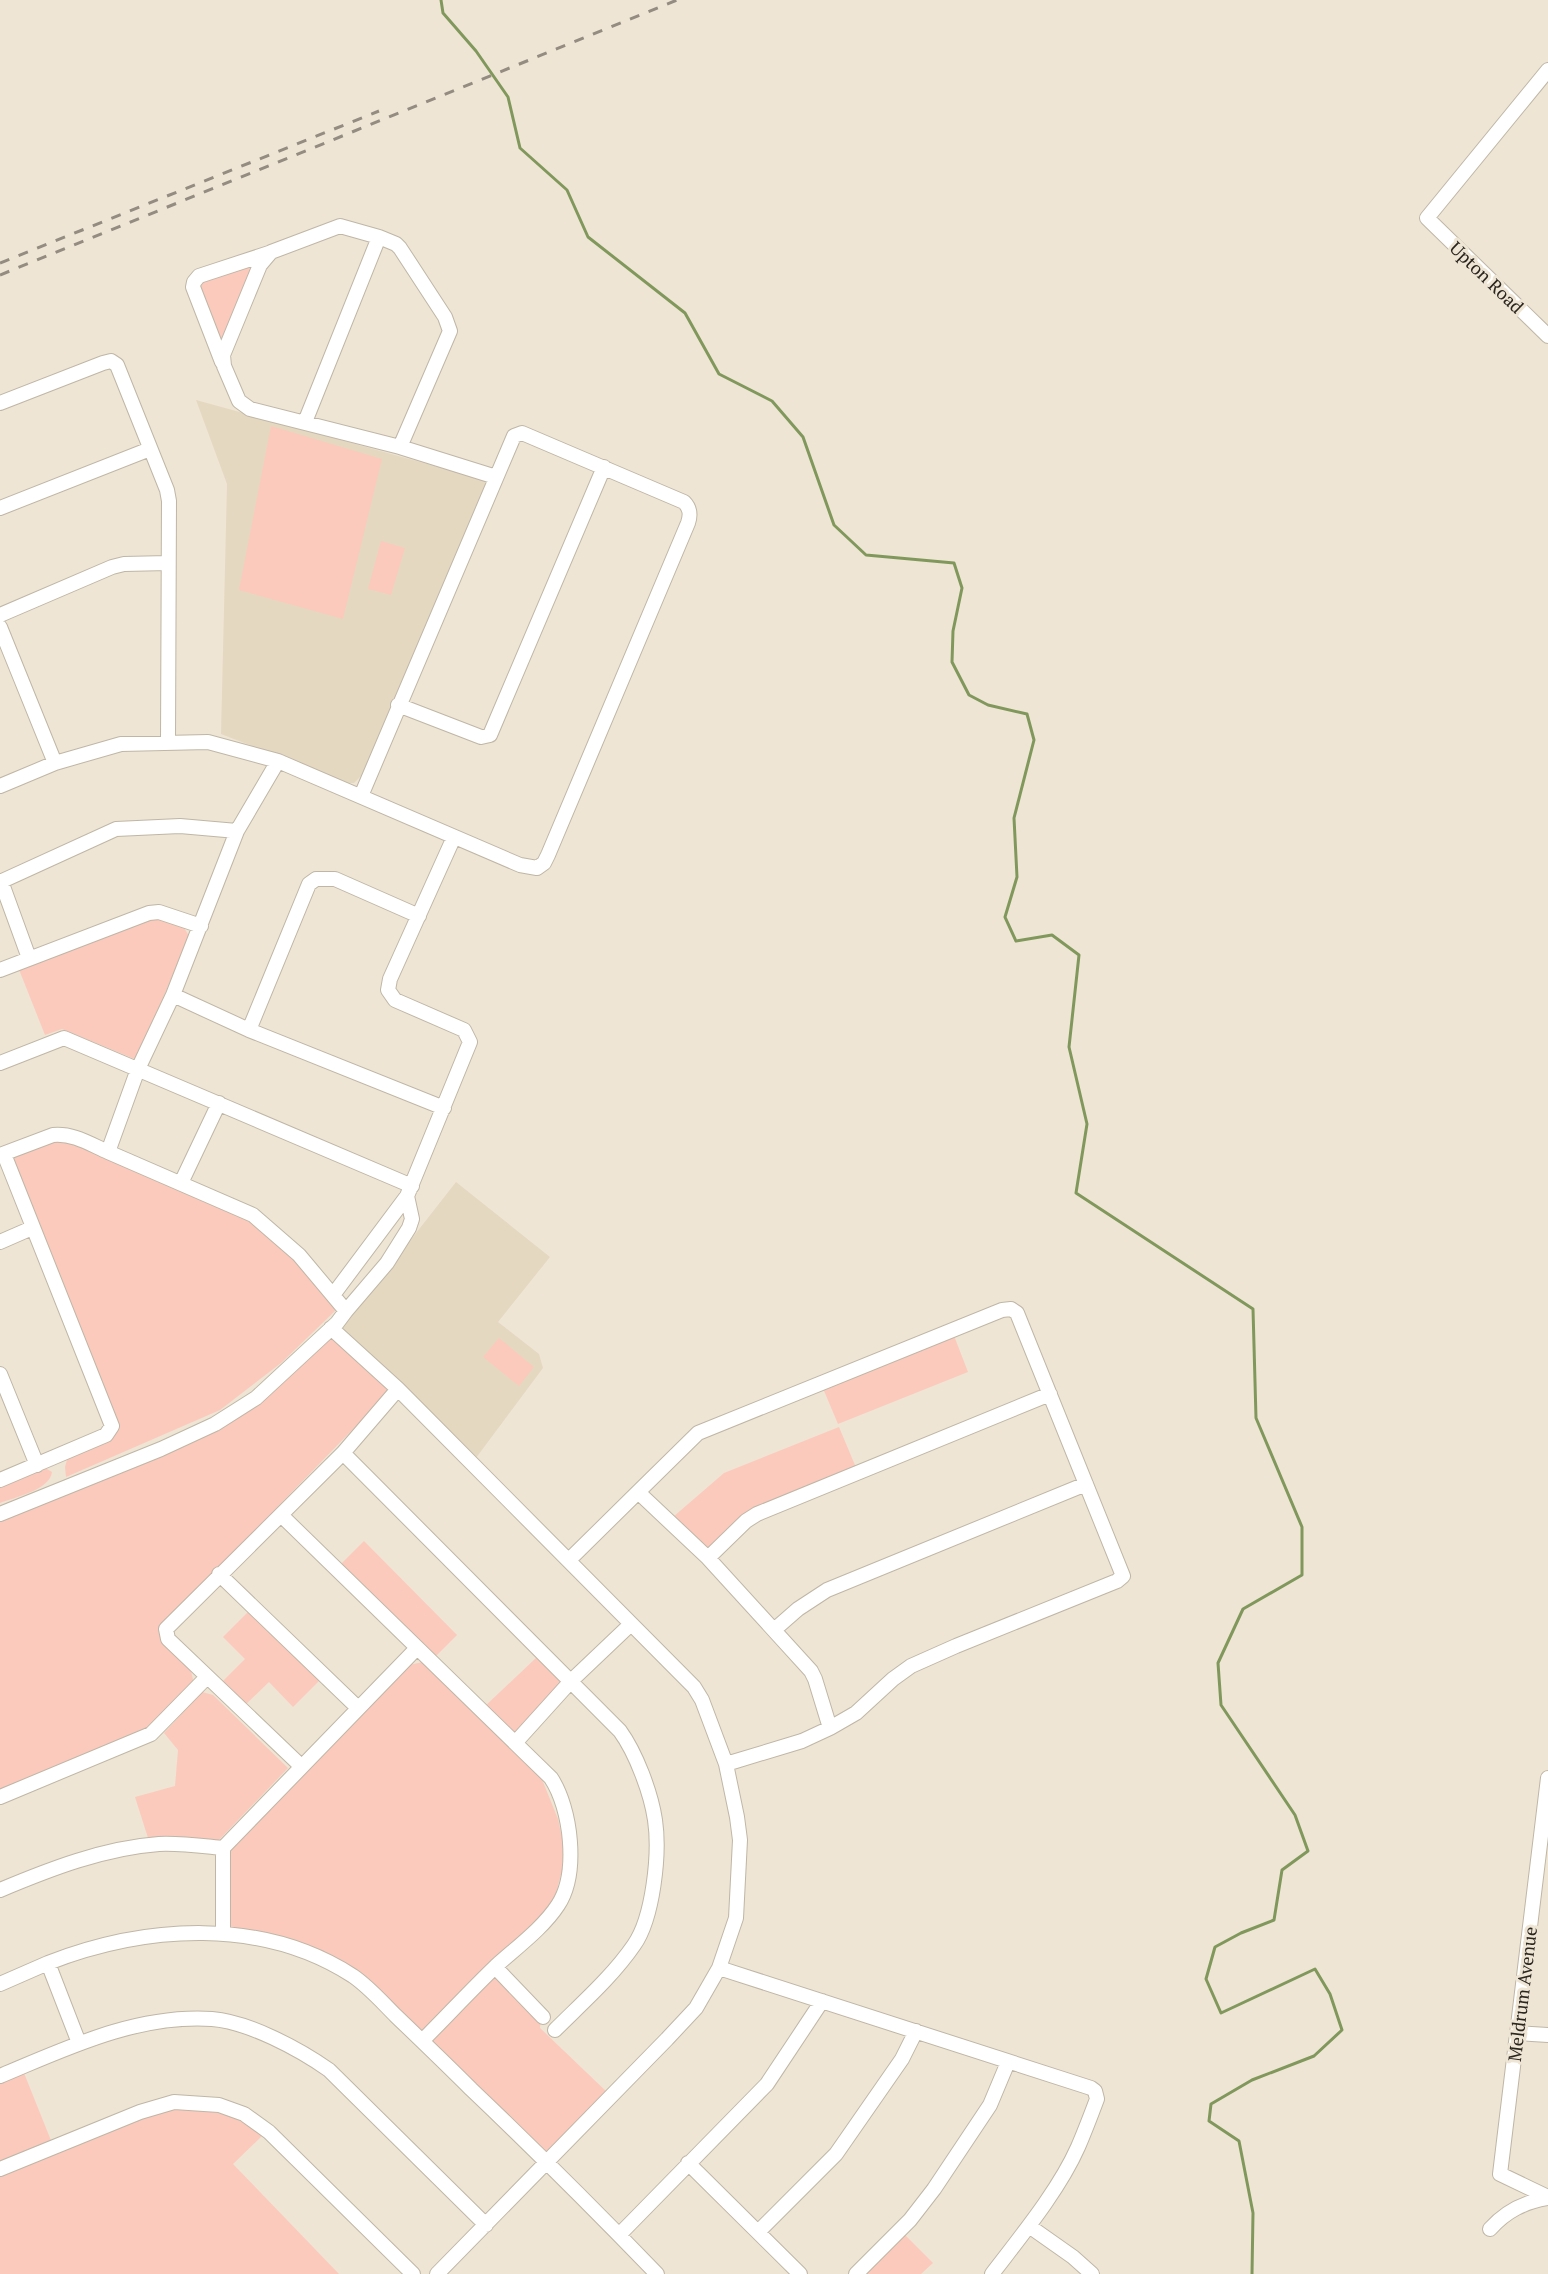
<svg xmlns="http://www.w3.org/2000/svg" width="1548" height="2274" font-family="'PT Serif',serif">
	<rect width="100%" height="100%" fill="#efe5d4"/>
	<path fill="#e5d8c1" d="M196 400 489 481 365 772 354 783H348L221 734 227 484Z
		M456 1182 550 1257 498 1322 539 1354 543 1368 476 1458 341 1329Z"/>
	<path fill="#fbcabc" d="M259 260 221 351 197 288 201 279Z
		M271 426 382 459 343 619 239 590Z
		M381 541 405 548 391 595 368 589Z
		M153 915 183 926 189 936 137 1060 62 1029 45 1035 18 967Z
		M69 1136 252 1216 331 1297 335 1311 281 1363 220 1410 66 1477 65 1467 68 1456 112 1433 6 1155Z
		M953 1333 968 1372 838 1424 822 1386Z
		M334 1338 387 1387V1394L161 1627V1641L191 1671 194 1684 154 1726 0 1792V1518L216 1427 326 1340Z
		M499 1338 534 1367 519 1386 483 1357Z
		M839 1427 857 1470 768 1506 708 1555 673 1517 724 1473Z
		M42 1466 52 1472C50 1490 15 1497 0 1503V1484Z
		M364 1541 457 1635 434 1658 339 1566Z
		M251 1609 322 1678 293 1707 269 1682 243 1707 220 1684 245 1659 223 1637Z
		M537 1657 562 1680 561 1687 517 1733 509 1734 483 1708Z
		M423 1662 541 1777 558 1819 564 1847 562 1871 554 1900 541 1918 422 2036 354 1974 226 1930 227 1850 405 1666Z
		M202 1692 213 1695 288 1768 216 1843 149 1841 135 1797 175 1786 178 1750 164 1733Z
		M494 1978 504 1979 541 2017 540 2028 609 2094 550 2152 541 2153 426 2042 486 1981Z
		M24 2073 52 2143 0 2165V2082Z
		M175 2110C215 2111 229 2111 263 2135L233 2164 339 2274H0V2173L140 2116Z
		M902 2232 933 2263 921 2274H859Z"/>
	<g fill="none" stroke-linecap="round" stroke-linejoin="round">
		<path stroke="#80985c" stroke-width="3" d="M441 0 443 13 476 51 508 97 520 148 567 190 588 237 685 313 719 374 772 401 803 437 834 525 866 555 954 563 962 588 953 631 952 662 969 695 988 705 1027 714 1034 740 1014 818 1017 877 1005 917 1016 941 1052 935 1079 955 1069 1047 1087 1124 1076 1193 1253 1309 1256 1418 1302 1527V1575L1243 1609 1218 1663 1221 1705 1295 1815 1308 1851 1282 1870 1274 1920 1241 1933 1215 1947 1206 1979 1221 2013 1315 1969 1330 1994 1342 2030 1314 2056 1252 2080 1211 2104 1209 2121 1239 2141 1253 2213 1252 2274"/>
		<defs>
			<path id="minor" d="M1548 70 1427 218 1548 336
				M222 362 193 287 194 282 199 276 269 253
				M0 403 103 363 111 361 117 365 167 490 169 501 168 741
				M305 422 379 237
				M400 447 450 331 445 317 400 248 396 244 379 237 340 226 271 252 260 265 223 355 224 366 239 401 250 409 400 447 496 477
				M0 508 150 449
				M0 615 112 567 124 564 168 563
				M0 627 55 763
				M398 705 481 737 490 735 604 467
				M278 761 237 831 173 995 138 1069 108 1152 253 1215 299 1255 346 1311 387 1263 409 1228 412 1219 407 1196 470 1042 464 1030 395 1000 388 990 390 979 454 837
				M0 786 55 763 121 744 208 742 278 761 520 865 537 868 544 863 548 855 688 523C691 514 690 508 684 502L522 433 514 436 361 796
				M1 881 29 958
				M0 882 116 829 180 826 237 831
				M419 916 335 879H316L309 884 249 1030 444 1108
				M0 970 149 913 159 912 201 926
				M173 995 249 1030
				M0 1063 64 1038 412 1186
				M0 1155 53 1135C73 1133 90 1144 108 1152
				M181 1183 219 1103
				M0 1242 32 1228
				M333 1295 407 1196
				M331 1328 398 1389 694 1687 702 1700 726 1764 737 1817 740 1840 736 1918 719 1968 696 2008 667 2039 437 2274
				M0 1374 37 1465
				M343 1453 620 1731C636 1753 651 1793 655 1820 660 1854 653 1918 634 1945 612 1977 582 2003 555 2030
				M0 1480 106 1435 112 1426 4 1154
				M638 1492 698 1433 1002 1310 1011 1309 1017 1313 1123 1576 1117 1581 956 1646 911 1666 893 1679 856 1713 830 1728
				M0 1514 161 1449 215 1424 256 1398 337 1323 346 1311
				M281 1515 551 1778C571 1808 579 1873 558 1905 543 1928 517 1947 496 1966 471 1990 447 2016 422 2041
				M708 1558 746 1521 757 1514 1050 1394
				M569 1560 638 1492 708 1558 811 1671 815 1679 830 1728 802 1741 726 1764
				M219 1574 358 1708
				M774 1630 798 1609 827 1590 1086 1484
				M515 1743 571 1681 631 1624
				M301 1766 168 1639 166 1629 343 1453 398 1389
				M1548 1778 1500 2174 1548 2197
				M0 1797 151 1734 206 1678
				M0 1890C50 1869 104 1848 159 1844 180 1843 202 1846 223 1848
				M223 1933V1848L417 1648
				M48 1963C146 1925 262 1917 353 1976 369 1987 382 2002 396 2016 421 2040 446 2064 471 2089 534 2149 596 2211 657 2274
				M495 1967 543 2017
				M719 1968 1091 2088 1095 2091 1097 2099C1091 2115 1085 2131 1078 2147 1059 2190 1021 2236 992 2274
				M0 1984 48 1963 79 2043
				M1517 2033 1548 2035
				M0 2076C67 2048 137 2014 212 2019 249 2022 299 2049 329 2070L486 2225
				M688 2163 800 2274
				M0 2169 140 2112 174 2102 219 2105 244 2114 269 2132 413 2274
				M1029 2226 1073 2257 1092 2274
				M1490 2229C1506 2211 1524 2202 1548 2198
				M758 2232 836 2154 902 2059 916 2031
				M619 2235 767 2084 822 2001
				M856 2274 910 2220 934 2189 990 2105 1008 2062"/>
		</defs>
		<use href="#minor" stroke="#bfb6a6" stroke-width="16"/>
		<use href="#minor" stroke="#fff" stroke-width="14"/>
		<path stroke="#948c81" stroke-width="3" stroke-dasharray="10 10" stroke-linecap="butt" d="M0 263 379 111
			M0 275 677 0"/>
	</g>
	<g text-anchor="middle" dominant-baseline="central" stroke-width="6" stroke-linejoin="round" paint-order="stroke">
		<g font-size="18" fill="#29251f" stroke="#efe5d4">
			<text transform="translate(1487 277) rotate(44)">Upton Road</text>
			<text transform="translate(1522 1994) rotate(-83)">Meldrum Avenue</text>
		</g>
	</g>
</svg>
